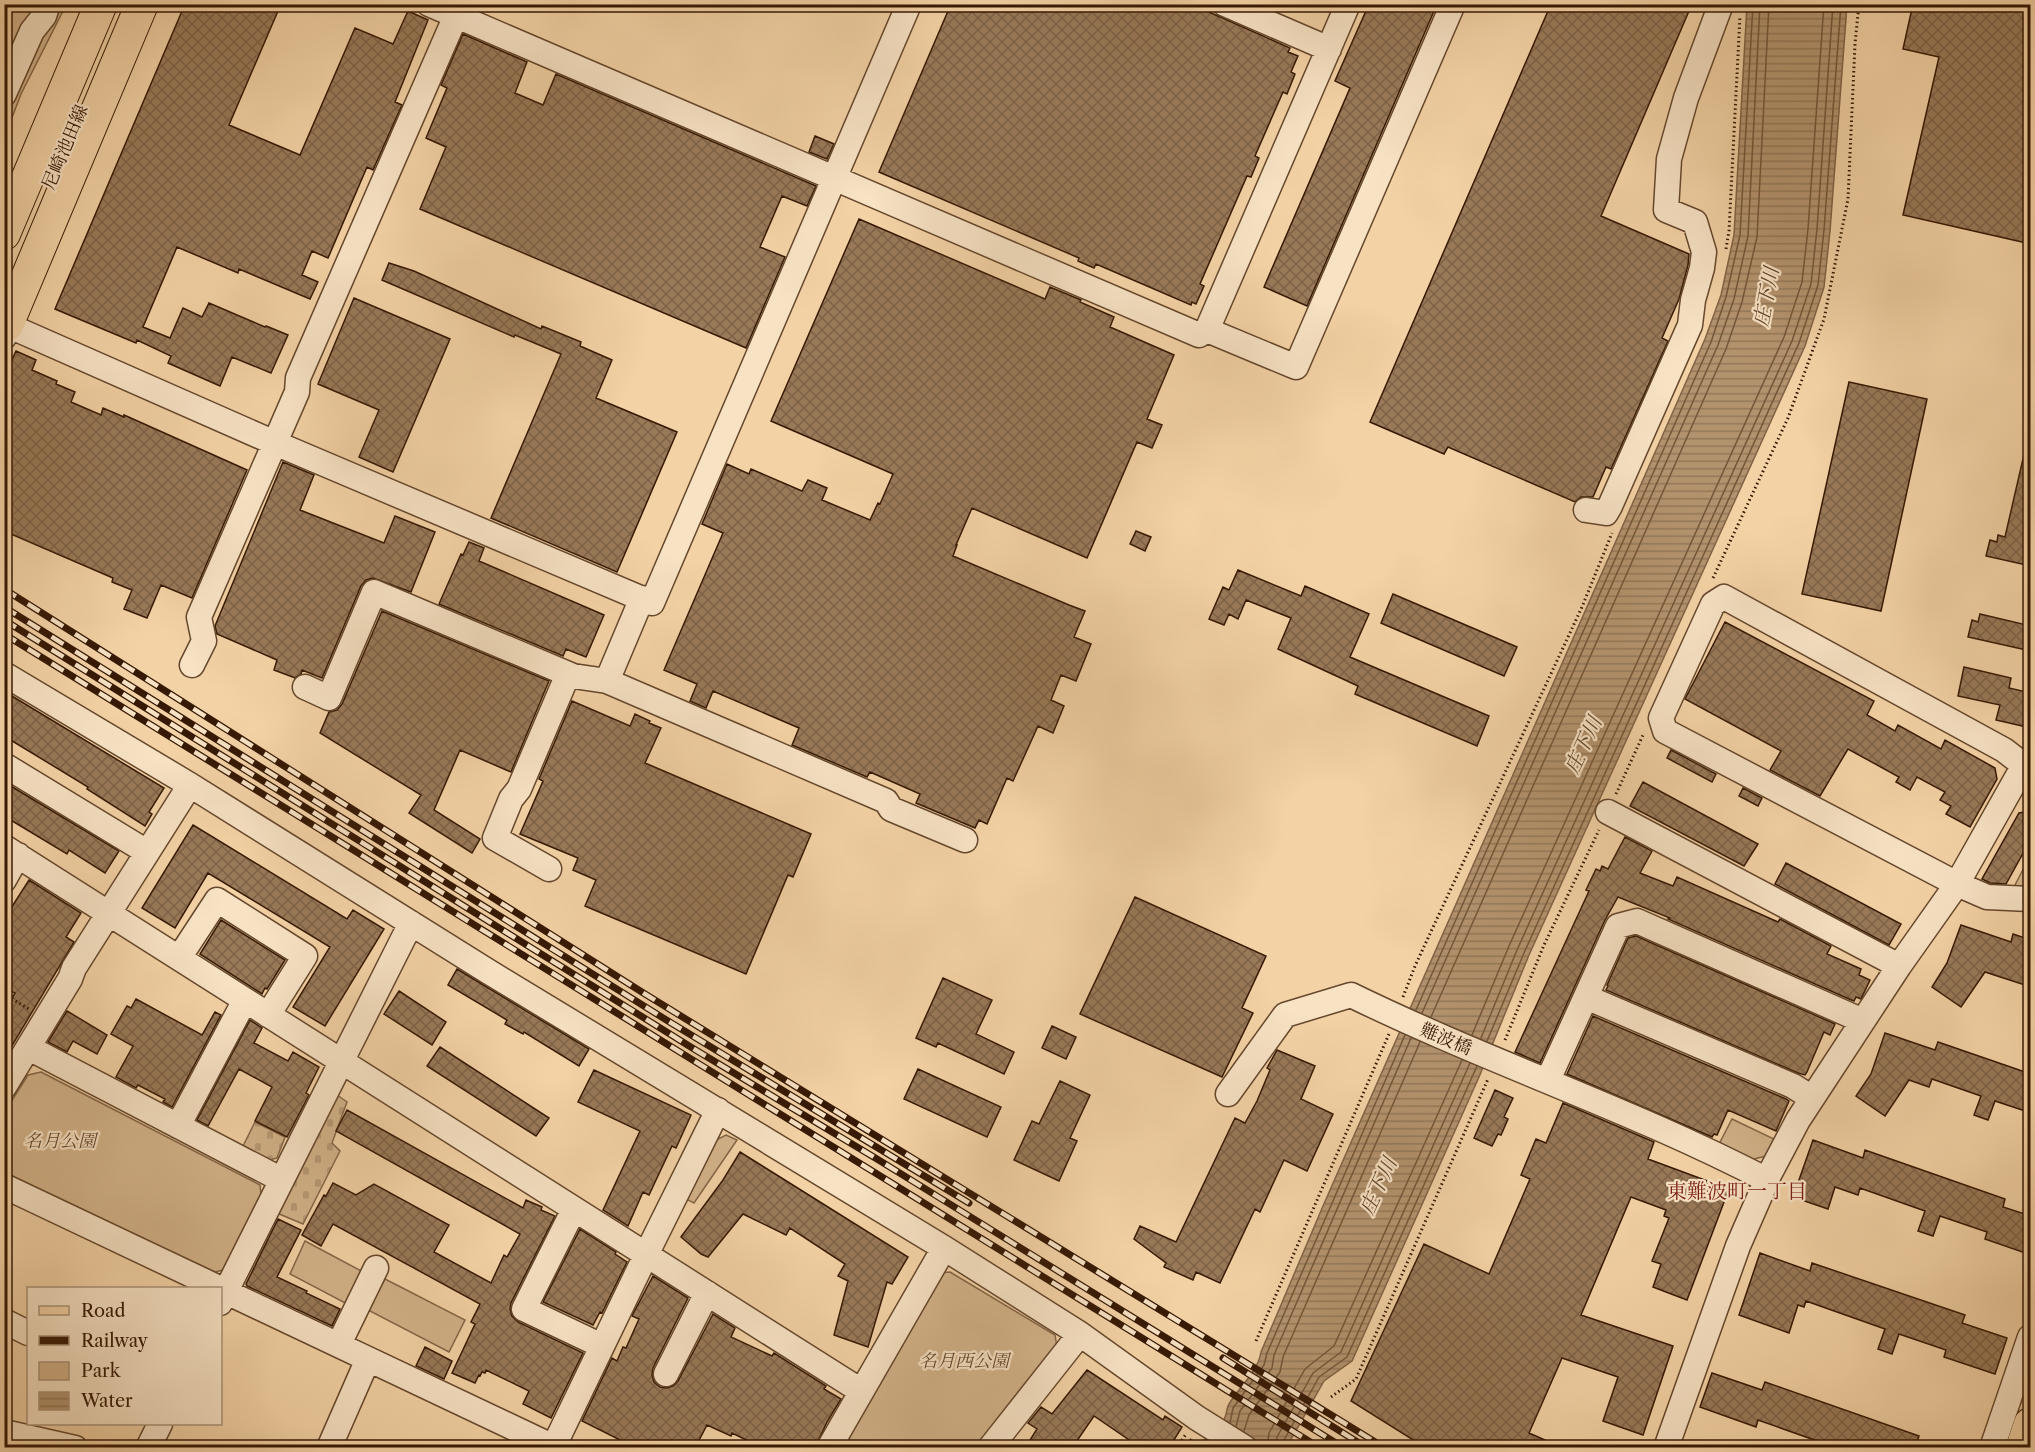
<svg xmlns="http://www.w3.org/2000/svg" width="2035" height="1452" font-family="'Libre Caslon Text','Noto Serif JP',serif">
	<defs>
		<pattern id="cemetery-stones" width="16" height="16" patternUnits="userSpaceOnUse" patternTransform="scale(1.5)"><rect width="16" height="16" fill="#d3b38a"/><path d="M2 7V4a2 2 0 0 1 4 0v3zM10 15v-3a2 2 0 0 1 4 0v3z" fill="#b69975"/></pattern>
		<pattern id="water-rules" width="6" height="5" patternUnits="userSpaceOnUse" patternTransform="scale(1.5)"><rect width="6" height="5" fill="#b3936e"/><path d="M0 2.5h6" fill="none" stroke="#927758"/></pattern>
		<pattern id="building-cross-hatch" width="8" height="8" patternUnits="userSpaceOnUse" patternTransform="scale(1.5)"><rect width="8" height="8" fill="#987958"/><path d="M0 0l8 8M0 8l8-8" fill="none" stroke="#7d6247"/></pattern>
	</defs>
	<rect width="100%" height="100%" fill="#f3d2a5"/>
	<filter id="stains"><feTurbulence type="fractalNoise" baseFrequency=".00333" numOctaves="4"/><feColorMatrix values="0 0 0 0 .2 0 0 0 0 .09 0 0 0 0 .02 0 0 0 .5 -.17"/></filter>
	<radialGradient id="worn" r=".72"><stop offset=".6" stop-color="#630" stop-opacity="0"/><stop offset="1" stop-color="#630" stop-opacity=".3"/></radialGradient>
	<path fill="url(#cemetery-stones)" stroke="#846647" stroke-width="1.5" d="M337 1095 347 1102 332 1143 340 1151 303 1224 277 1213Z
		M255 1122 285 1137 277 1158 267 1161 241 1150Z"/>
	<path fill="#d3b38a" stroke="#846647" stroke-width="1.5" d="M4 5H66L21 94 5 136Z
		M2030 856V890L2014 887Z
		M41 1072 260 1185 261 1195 223 1270 215 1272 5 1174 4 1113 28 1075Z
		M1732 1119 1774 1139 1766 1156 1746 1161 1717 1148Z
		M726 1135 737 1140 694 1203 686 1199 716 1140Z
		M305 1241 365 1273 349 1305 290 1274Z
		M950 1272 1055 1335 1057 1348 979 1447 841 1448 939 1273Z
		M385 1279 465 1320 449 1352 368 1310Z"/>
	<path fill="url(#water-rules)" stroke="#816244" stroke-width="1.5" d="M1747 5H1847L1830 231 1824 287 1805 346 1529 955 1479 1077 1352 1361 1324 1381 1289 1443 1290 1447 1197 1448C1204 1437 1217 1433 1223 1421 1227 1416 1226 1409 1229 1404 1239 1387 1258 1372 1261 1352L1323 1206 1705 339 1721 295 1734 235Z"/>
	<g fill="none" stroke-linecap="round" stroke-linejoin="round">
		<path stroke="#745639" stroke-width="1.5" d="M1416 1010 1711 342 1726 297 1740 235 1753 4
			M1422 1013 1718 345 1734 299 1748 236 1760 4
			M1431 1017 1726 349 1742 302 1757 237 1769 4
			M1472 1035 1509 946 1784 337 1802 282 1808 229 1824 4
			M1481 1038 1517 950 1792 341 1811 284 1817 229 1833 4
			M1487 1041 1524 953 1799 343 1818 285 1824 230 1841 4
			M1230 1423 1233 1408 1264 1365 1267 1353 1405 1035
			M1236 1427 1240 1411 1272 1368 1274 1355 1411 1038
			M1244 1431 1249 1415 1280 1372 1283 1357 1420 1042
			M1267 1448 1269 1433 1305 1369 1334 1346 1462 1060
			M1276 1448 1277 1437 1313 1373 1341 1352 1470 1063
			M1284 1448V1440L1319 1377 1347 1357 1477 1066"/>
	</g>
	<path fill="url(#building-cross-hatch)" stroke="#361904" stroke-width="1.5" d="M185 4H281L229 125 300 155 355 28 393 44 408 11 428 20 395 102 402 105 373 170 367 167 328 258 312 251 302 275 318 282 310 299 239 269 238 273 177 247 143 327 170 338 183 308 202 317 209 303 265 327 266 326 288 335 271 373 232 357 220 386 168 363 171 356 137 340 136 343 55 309Z
		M951 4H1191L1290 48 1288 52 1298 56 1291 72 1295 74 1287 94 1283 92 1255 156 1259 158 1251 177 1247 176 1200 284 1204 286 1196 304 1192 302 1191 305 1096 264 1094 268 1078 261 1079 258 879 172Z
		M1369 4H1437L1307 306 1264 287 1350 88 1335 81Z
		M1551 4H1692L1601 216 1689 254 1688 265 1679 299 1662 338 1668 341 1611 469 1606 467 1593 497H1581L1575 502 1448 447 1444 454 1370 422Z
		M1913 4H2031V244L1903 215 1939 57 1903 49Z
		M463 34 527 62 515 93 543 105 556 74 816 186 807 206 782 196 760 247 785 257 746 348 420 209 446 147 426 138 447 88 441 85Z
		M815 136 834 144 827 159 809 152Z
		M859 219 1045 299 1050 287 1081 300 1080 302 1114 317 1110 327 1174 355 1147 419 1162 425 1152 448 1137 442 1087 558 972 508 956 545H957L953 556 1069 605 1085 611 1074 637 1091 644 1076 681 1061 675 1051 700 1064 706 1053 733 1038 726 1013 781 1007 778 987 824 979 820 975 828 916 803 920 794 870 772 867 777 792 745 799 728 713 691 706 708 690 701 697 684 664 670 723 533 702 524 727 464 749 474 751 469 802 491 808 480 827 488 822 500 870 520 878 503 880 504 893 474 771 421Z
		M389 263 414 271 541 329 542 326 581 342 580 346 612 360 596 398 677 432 617 572 491 518 561 354 515 335 514 337 382 280Z
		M354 298 450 339 393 472 359 457 379 410 318 384Z
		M16 351 36 360 32 370 57 381 56 384 75 392 71 402 101 415 103 408 124 417V415L247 470 192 598 161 585 147 618 124 609 132 590 112 582 113 578 4 531V377Z
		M1849 382 1927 399 1881 611 1802 594Z
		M2025 450 2031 451V566L1986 556 1990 540 1997 542 1998 535 2005 537Z
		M283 462 314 475 300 510 384 543 395 516 435 532 411 592 373 578 366 580 361 586 322 678 302 670 301 674 295 678 274 670 277 660 217 634 215 626Z
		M1136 531 1151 537 1145 551 1130 544Z
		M469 542 484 548 479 561 604 615 586 657 566 649 563 656 439 604 461 554 463 555Z
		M1238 570 1301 596 1305 586 1369 614 1350 657 1489 716 1477 746 1355 694 1358 686 1278 649 1291 618 1246 600 1238 619 1229 614 1224 625 1209 619 1223 587 1229 590Z
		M1393 594 1517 647 1504 676 1381 623Z
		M382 611 549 681 511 772 460 750 434 810 480 839 472 853 409 813 421 795 320 733 329 712 337 710 342 704Z
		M1980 614 2031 626V651L1968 637 1972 620 1978 622Z
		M1725 622 1874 701 1867 715 1895 731 1898 725 1941 749 1945 740 1995 768 1997 779 1970 827 1946 814 1951 806 1940 800 1945 792 1917 777 1910 790 1896 782 1899 777 1848 749 1820 796 1770 770 1781 751 1685 699Z
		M1964 667 2011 678 2009 688 2031 693V728L1996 720 2000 705 1958 696Z
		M7 693 164 788 149 812 152 814 145 826 87 789 88 787 4 736V698Z
		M572 701 630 726 635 714 650 721 649 723 661 728 645 763 811 834 793 877 788 875 746 974 585 906 596 880 573 870 578 858 520 834 543 781 539 779Z
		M1671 750 1716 774 1712 782 1667 758Z
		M4 782 119 851 105 873 69 850 67 854 4 816Z
		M1643 782 1758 844 1744 866 1630 806Z
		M1743 788 1762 798 1758 806 1739 796Z
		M2031 811V851L2026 848 2006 884 1990 883 1982 879 2019 813Z
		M193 825 347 919 353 910 384 929 325 1026 293 1007 330 947 208 873 175 928 142 908Z
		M1625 837 1652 851 1640 873 1673 886 1677 877 1778 922 1780 919 1831 946 1827 954 1861 969 1859 975 1870 980 1861 999 1856 997 1854 1001 1849 999 1668 919 1670 918 1618 897 1605 920 1540 1063 1515 1052 1589 891 1586 890 1596 869 1600 871 1602 866 1608 869Z
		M1786 863 1901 924 1889 945 1775 884Z
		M29 880 81 913 66 937 74 942 4 1059V1012L15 993 4 988V955L10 945 4 942V919Z
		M1135 897 1266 956 1242 1008 1253 1013 1222 1077 1080 1014Z
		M221 920 285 960 267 989 265 988 262 994 200 954Z
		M1961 925 2011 942 2013 934 2031 940V987L1985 972 1961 1007 1932 987 1947 963Z
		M1636 936 1835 1024 1830 1035 1824 1032 1807 1072 1805 1075 1798 1073 1606 990 1608 986 1607 985 1628 938Z
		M457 969 589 1049 579 1066 524 1032 523 1034 505 1024 507 1020 448 985Z
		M943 978 992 1000 976 1034 1014 1052 1004 1074 938 1043 936 1047 916 1038Z
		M399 991 446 1022 432 1045 384 1014Z
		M136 999 202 1035 215 1012 221 1015 172 1107 163 1102 165 1099 138 1085 136 1088 116 1077 133 1046 111 1034 127 1006 131 1008Z
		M67 1011 107 1035 97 1054 73 1041 67 1052 48 1042Z
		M1593 1016 1786 1099 1789 1101 1776 1131 1728 1110 1717 1135 1714 1134 1712 1137 1567 1074Z
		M250 1020 262 1028 254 1043 288 1061 293 1052 319 1067 306 1093 309 1095 287 1137 255 1121 272 1087 239 1069 208 1126 197 1120Z
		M1052 1026 1076 1037 1066 1059 1042 1048Z
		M1885 1033 1935 1050 1938 1042 2031 1074V1113L1995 1101 1988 1120 1974 1115 1981 1096 1932 1079 1929 1087 1909 1080 1885 1116 1856 1096 1871 1074Z
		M440 1047 549 1118 536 1136 427 1066Z
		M1277 1050 1315 1066 1301 1099 1333 1114 1307 1171 1284 1160 1260 1212 1255 1209 1220 1283 1196 1272 1193 1280 1164 1267 1166 1263 1134 1239 1140 1226 1176 1242 1235 1118 1245 1123 1257 1101 1270 1070 1267 1068Z
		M918 1069 1001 1107 987 1137 904 1099Z
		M594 1070 691 1115 676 1148 672 1146 649 1195 643 1192 628 1226 603 1210 640 1131 578 1102Z
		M1060 1081 1090 1095 1070 1138 1077 1141 1059 1181 1014 1160 1032 1121 1039 1124Z
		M1495 1090 1513 1098 1504 1117 1508 1119 1501 1135 1498 1134 1492 1146 1474 1138Z
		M1563 1103 1654 1142 1648 1159 1729 1189 1687 1300 1653 1287 1661 1264 1652 1261 1669 1218 1664 1216 1666 1210 1631 1197 1581 1315 1673 1346 1643 1435 1603 1421 1618 1377 1562 1358 1529 1433 1563 1448H1426L1351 1401 1424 1244 1489 1274 1530 1179 1521 1175 1536 1139 1546 1143Z
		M347 1110 523 1208 526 1200 542 1207 541 1210 555 1216 511 1303 510 1309 512 1316 518 1322 583 1353 551 1418 523 1404 529 1391 486 1370 485 1373 482 1372 480 1376 479 1375 475 1383 452 1373 475 1324 471 1322 480 1304 333 1224 321 1246 302 1235 324 1195 326 1196 333 1183 356 1195 374 1184 449 1225 434 1252 491 1283 504 1255 507 1257 520 1234 336 1131Z
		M1813 1140 1863 1158 1865 1150 2005 1199 2003 1207 2031 1216V1255L1985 1239 1987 1232 1940 1216 1933 1236 1918 1231 1925 1211 1860 1188 1858 1195 1835 1187 1828 1209 1793 1197Z
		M740 1152 908 1257 892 1284 887 1282 868 1347 834 1335 848 1281 838 1276 845 1264 790 1228 786 1235 743 1214 708 1257 701 1254 681 1237 723 1180Z
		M278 1219 301 1230 277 1277 307 1291 306 1293 340 1309 332 1326 247 1286 246 1284Z
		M580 1229 616 1252 615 1254 627 1262 602 1313 600 1312 593 1325 543 1302Z
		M1760 1253 1810 1271 1812 1263 1965 1315 1962 1323 2007 1338 1995 1374 1944 1357 1946 1350 1899 1334 1892 1354 1878 1349 1885 1329 1806 1301 1804 1307 1798 1305 1789 1333 1739 1315Z
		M653 1276 688 1298 653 1368 652 1375 654 1382 660 1387 666 1388 673 1386 678 1381 713 1314 735 1328 731 1337 772 1356 774 1353 826 1386 824 1389 841 1399 827 1422 815 1448H763L732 1433 731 1436 707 1425 695 1448H636L582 1421 612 1358 617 1361 623 1347 626 1348 639 1319 632 1316Z
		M425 1347 452 1361 444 1379 416 1366Z
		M1087 1370 1163 1420 1165 1416 1182 1427 1169 1448H1141L1094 1416 1072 1448H1025L1037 1429 1028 1423 1041 1407 1052 1414Z
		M1712 1373 1762 1390 1765 1382 1919 1436 1915 1448H1837L1758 1420 1756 1427 1700 1407Z"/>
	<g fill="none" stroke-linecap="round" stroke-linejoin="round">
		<defs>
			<path id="minor" d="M429 4 1199 335 1207 330
				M1225 4 1329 49
				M1348 4 1207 330 1296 367 1453 4
				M4 94 32 31 44 16 48 4
				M4 337 7 325 275 443 652 603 909 4
				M1586 510 1606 513 1610 506 1690 325 1693 300 1702 268 1704 252 1695 222 1666 210 1669 159 1686 98 1721 4
				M642 598 607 681 886 801 891 809 965 840
				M192 665 204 641 199 617 297 392 298 378 461 4
				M4 674 190 785 489 972 944 1248 1080 1334 1197 1418 1245 1448
				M305 687 329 698 374 592 573 676 607 681
				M4 765 147 852
				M2030 770 2004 750 1724 597 1713 604 1661 718 1665 731 1957 884 1987 897 2030 899
				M1608 812 1899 966
				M4 847 861 1391
				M549 869 495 838 511 799 519 789 568 674
				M4 880 18 855
				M179 958 217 900 305 956 268 1015
				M1586 997 1793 1086 1812 1098
				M29 1048 282 1180
				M1548 1080 1618 926 1637 921 1863 1021
				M4 1087 70 979 74 968 190 785
				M1228 1094 1285 1015 1351 995C1488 1062 1633 1110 1767 1180
				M178 1126 245 1000
				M4 1186 219 1288
				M574 1209 524 1309 602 1346
				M220 1289 556 1448
				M220 1303 411 923
				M4 1321 28 1333
				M339 1344 376 1268
				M666 1374 707 1293
				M4 1432 75 1448
				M148 1448 160 1424
				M329 1448 368 1359
				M553 1448 646 1255 718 1110
				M829 1448 944 1248
				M990 1448 1080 1334
				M1666 1448 1738 1246 1769 1175 1798 1120 1899 966 1957 884 2024 765
				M1992 1448 2030 1337"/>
			<path id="major" d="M4 234 101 4
				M4 324 7 325 142 4
				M2022 1448 2030 1424"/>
		</defs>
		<use href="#minor" stroke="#65472c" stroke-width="27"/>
		<use href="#major" stroke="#361904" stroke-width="34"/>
		<path stroke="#361904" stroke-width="3" stroke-dasharray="1.5 3" stroke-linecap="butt" d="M1726 249 1729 231 1740 16
			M1713 578 1788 418 1824 319 1848 199 1855 44 1859 4
			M1616 794 1643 735
			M4 994 29 1009
			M1403 997 1415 966 1582 607 1612 533
			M1505 1040 1544 945 1599 830
			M1256 1341 1389 1034
			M1331 1397 1356 1379 1488 1079
			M1177 1448 1186 1434
			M1186 1448 1192 1438
			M1303 1448V1446"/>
		<use href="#minor" stroke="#f7e2c4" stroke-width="24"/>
		<use href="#major" stroke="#f3d2a5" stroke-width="32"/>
		<defs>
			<path id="rail" d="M4 589 645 994 1385 1448
				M4 607 668 1021 969 1203
				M4 620 694 1049 877 1159 1344 1448
				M4 634 1320 1448
				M1223 1358 1367 1448"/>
		</defs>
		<use href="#rail" stroke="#361904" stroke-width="7"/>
		<use href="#rail" stroke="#f7e2c4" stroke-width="4.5" stroke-dasharray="14" stroke-linecap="butt"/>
	</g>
	<g text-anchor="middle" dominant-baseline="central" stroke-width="4.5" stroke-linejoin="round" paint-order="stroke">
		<g font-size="18" fill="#361904" stroke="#f7e2c4">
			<text transform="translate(65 147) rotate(-67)">尼崎池田線</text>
			<text transform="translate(1446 1039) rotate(23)">難波橋</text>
		</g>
		<g font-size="18" font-style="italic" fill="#65472c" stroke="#f7e2c4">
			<text x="60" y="1141">名月公園</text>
			<text x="964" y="1361">名月西公園</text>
		</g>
		<g font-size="20" font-style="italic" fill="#624429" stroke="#f7e2c4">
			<text transform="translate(1766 297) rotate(-79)">庄下川</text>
			<text transform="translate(1583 745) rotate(-65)">庄下川</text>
			<text transform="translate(1378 1186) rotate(-65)">庄下川</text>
		</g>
		<g font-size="20" fill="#7a1f14" stroke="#f7e2c4">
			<text x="1737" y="1191">東難波町一丁目</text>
		</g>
	</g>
	<rect width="2035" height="1452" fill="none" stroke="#f3d2a5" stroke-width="24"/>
	<rect x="6" y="6" width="2023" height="1440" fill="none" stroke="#361904" stroke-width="3"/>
	<rect x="12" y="12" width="2011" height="1428" fill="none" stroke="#361904" stroke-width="1.5"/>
	<rect x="27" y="1287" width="195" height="138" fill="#f7e2c4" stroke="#aa9277" stroke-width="1.5"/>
	<rect x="39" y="1306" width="30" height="9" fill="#f3d2a5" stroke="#aa9277" stroke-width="1.5"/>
	<text x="81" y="1317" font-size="18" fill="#361904">Road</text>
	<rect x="39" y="1336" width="30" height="9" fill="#361904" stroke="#aa9277" stroke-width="1.5"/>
	<text x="81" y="1347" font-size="18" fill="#361904">Railway</text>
	<rect x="39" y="1362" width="30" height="18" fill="#d3b38a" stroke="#aa9277" stroke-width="1.5"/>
	<text x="81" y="1377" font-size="18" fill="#361904">Park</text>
	<rect x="39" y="1392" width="30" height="18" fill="url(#water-rules)" stroke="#aa9277" stroke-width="1.5"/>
	<text x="81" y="1407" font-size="18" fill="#361904">Water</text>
	<rect width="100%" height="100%" filter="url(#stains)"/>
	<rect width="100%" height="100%" fill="url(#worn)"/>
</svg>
